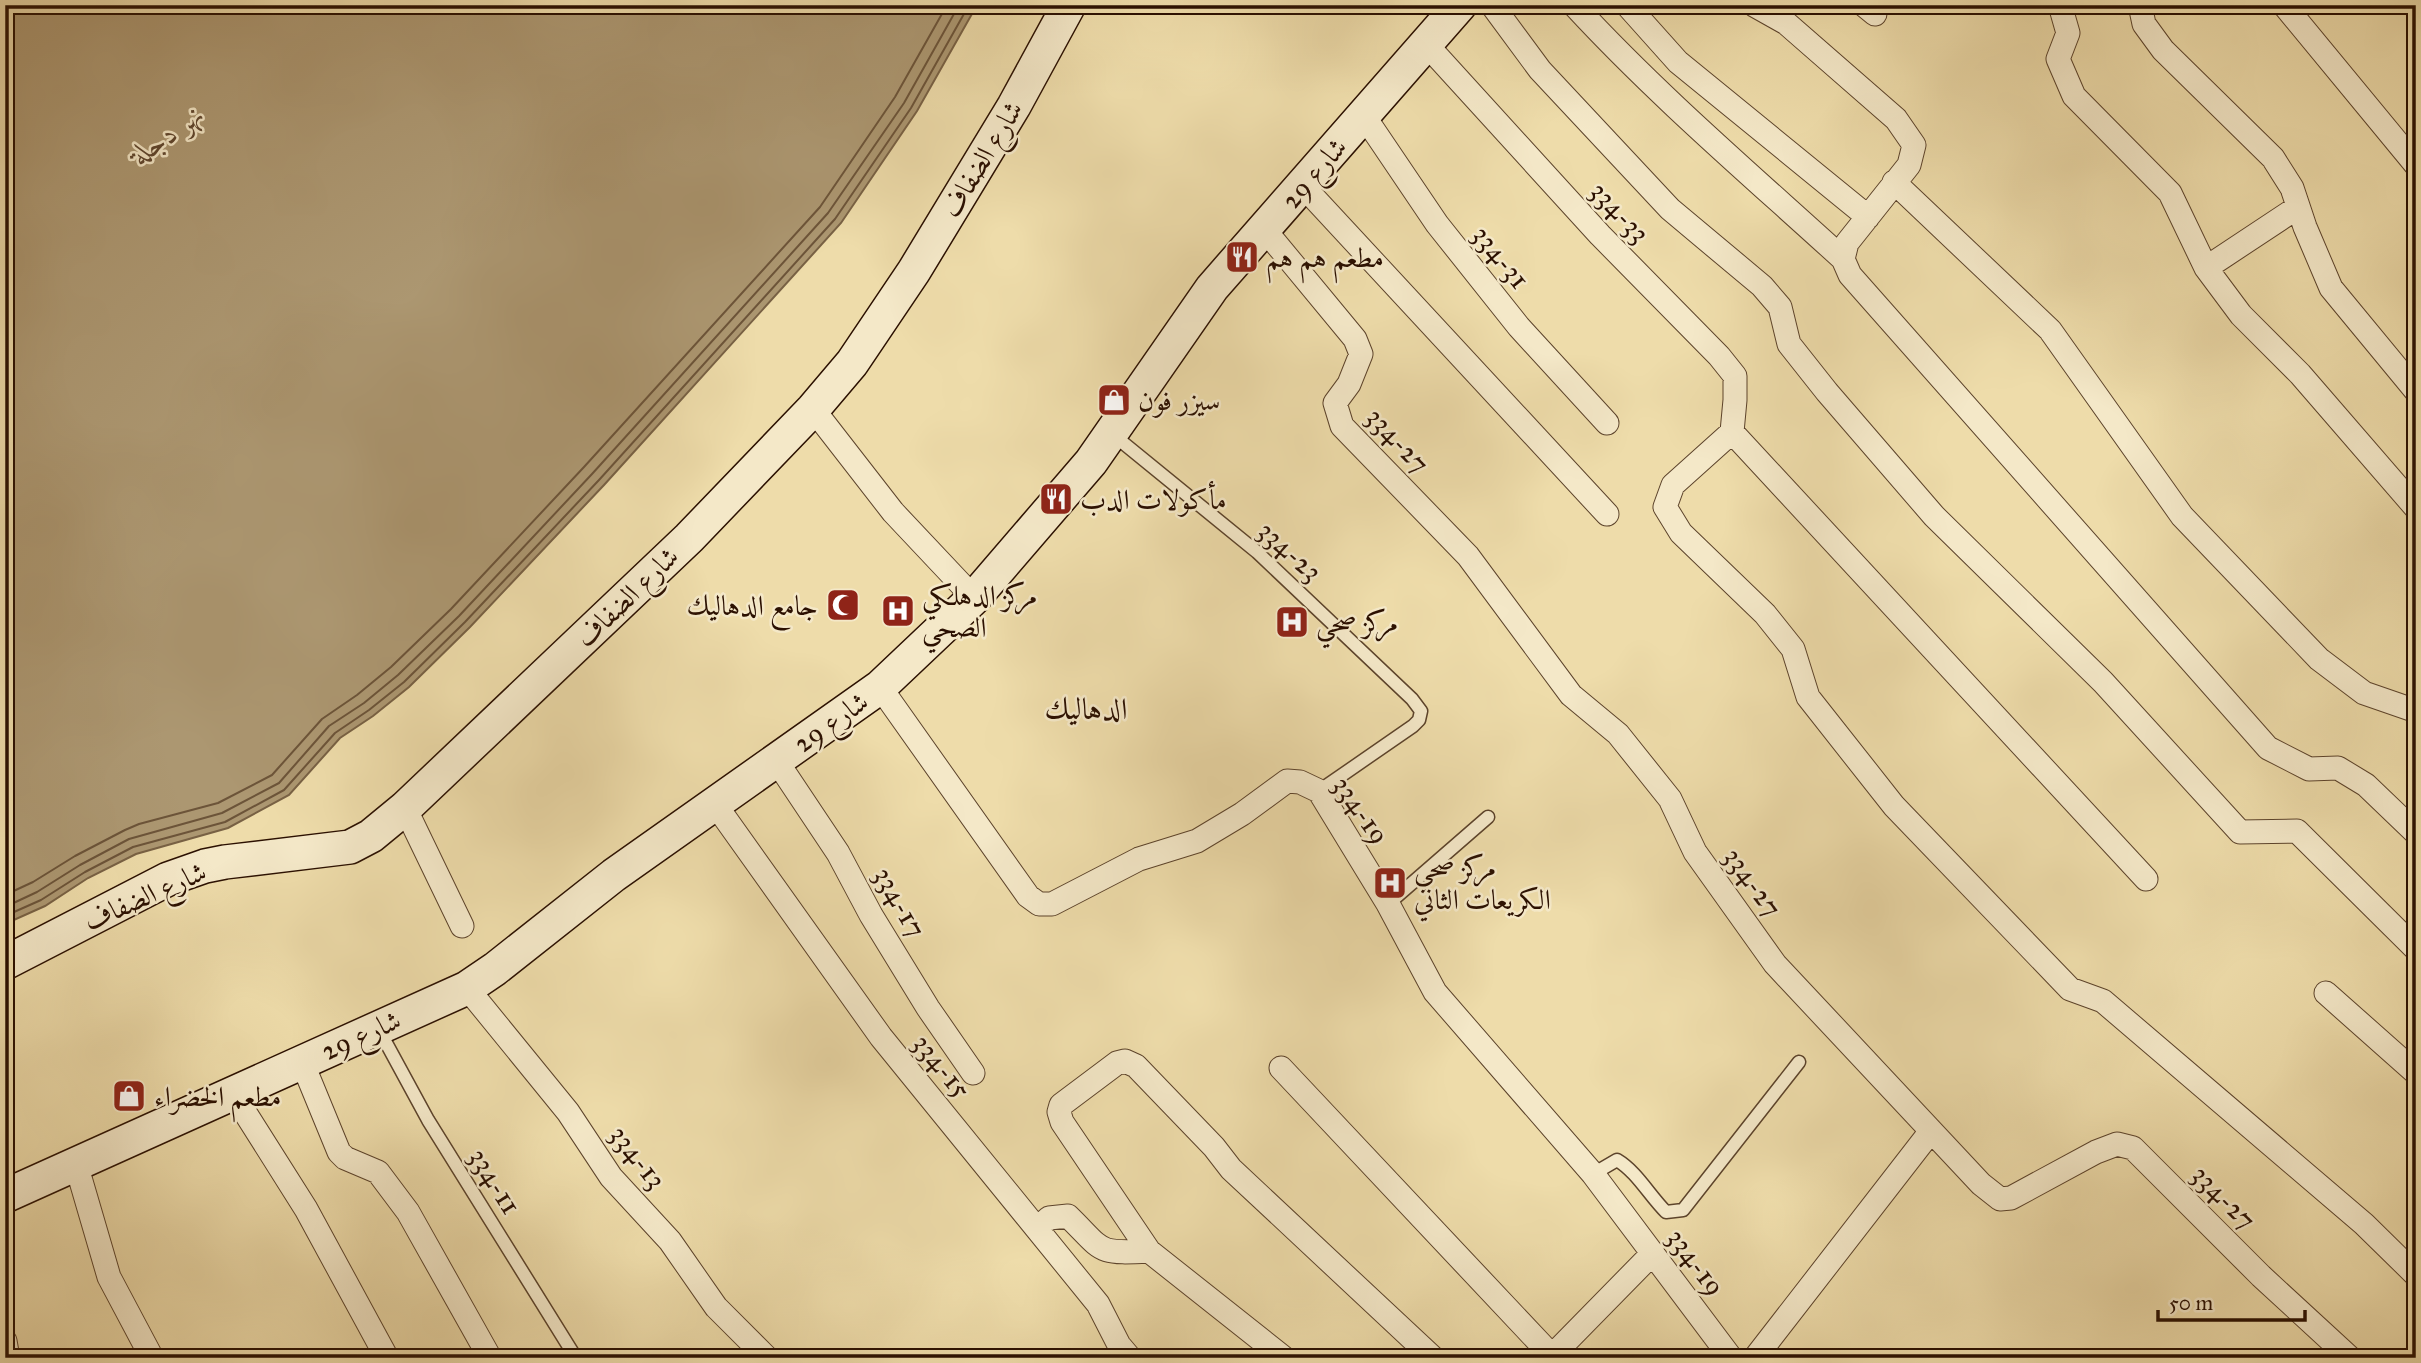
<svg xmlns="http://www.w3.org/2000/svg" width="2421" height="1363" font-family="'IM FELL Great Primer',Amiri,serif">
	<rect width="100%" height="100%" fill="#eedcaa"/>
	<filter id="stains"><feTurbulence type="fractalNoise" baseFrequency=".00286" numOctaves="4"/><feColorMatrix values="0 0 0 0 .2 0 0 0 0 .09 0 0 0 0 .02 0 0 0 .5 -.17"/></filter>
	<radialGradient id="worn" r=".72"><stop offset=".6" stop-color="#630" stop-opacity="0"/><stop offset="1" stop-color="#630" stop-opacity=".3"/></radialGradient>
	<path fill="#ac9771" stroke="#786144" stroke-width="2" d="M5 5H977L917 111 841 223 604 485 470 627 409 687 373 716 340 738 289 795 228 828 136 854 88 878 45 906 5 924Z"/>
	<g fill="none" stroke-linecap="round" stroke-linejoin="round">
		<path stroke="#6c5439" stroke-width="2" d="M5 895 33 882 75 856 125 830 139 824 218 803 272 775 322 719 357 695 391 667 451 609 584 467 820 207 895 97 947 5
			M5 907 37 892 80 865 129 839 222 813 279 783 329 726 364 703 398 675 459 616 592 474 828 213 904 103 959 5
			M5 916 41 900 85 872 133 847 225 822 284 790 335 733 369 710 404 682 465 622 599 480 835 219 911 108 969 5"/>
		<defs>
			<path id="lane" d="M1111 433 1257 552 1412 699 1421 711 1419 720 1413 726 1319 791
				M1388 904 1488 817
				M378 1028 428 1120 576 1358
				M1593 1174 1617 1160C1637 1172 1649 1195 1666 1212L1683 1210 1799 1062"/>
			<path id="street" d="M1492 5 1540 70 1670 209 1762 286 1780 307 1789 344 1827 392 1934 516 2103 682 2240 832 2297 831 2416 949
				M1574 5C1658 96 1752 176 1843 259
				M1627 5 1678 62 1868 217
				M1754 5 1786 23 1896 119 1914 145 1909 165 1847 243 1843 259 1850 275 2268 748 2309 769 2338 768 2366 785 2416 833
				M1864 5 1875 14
				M2060 5 2068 33 2058 59 2074 96 2170 193 2206 268 2241 315 2300 374 2416 508
				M2140 5 2144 24 2163 50 2273 158 2292 188 2305 227 2331 288 2416 391
				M2284 5 2416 165
				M1426 44 1600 235 1719 356 1735 376V400L1732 432
				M1364 116 1437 224 1519 327 1607 423
				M1894 182 2050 330 2182 516 2319 659 2364 693 2416 711
				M1303 186 1607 514
				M1264 229 1355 339 1361 354 1349 384 1335 403 1342 426 1468 556 1571 695 1618 734 1670 799 1695 852 1775 964 1981 1184 2000 1199 2011 1198 2096 1152 2117 1144 2133 1148 2261 1276 2350 1358
				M2206 268 2298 207
				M813 409 893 512 974 598
				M1732 432 1673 485 1665 507 1681 533 1765 614 1793 649 1808 697 1894 806 2070 989 2103 1001 2364 1224 2416 1275
				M1732 432 2146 879
				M880 687 1028 896 1039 904H1052L1139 859 1197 841 1242 814 1287 781 1300 782 1319 791 1388 904 1435 992 1593 1174 1731 1358
				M776 760 838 853 871 915 928 1008 973 1073
				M715 804 881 1037 1098 1304 1119 1345 1130 1358
				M405 808 462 926
				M467 988 568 1112 611 1177 670 1241 716 1307 767 1358
				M2326 993 2416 1073
				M302 1062 339 1152 345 1158 378 1172 408 1212 490 1358
				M1281 1068 1552 1356
				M234 1095 306 1209 387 1358
				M76 1164 109 1277 152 1358
				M1037 1229 1049 1218 1068 1216C1104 1251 1095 1254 1149 1251
				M5 1341 8 1358
				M1284 1358 1149 1251 1062 1122 1059 1112 1061 1105 1117 1063 1125 1061 1136 1066 1214 1147 1231 1169 1433 1358
				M1550 1358 1653 1253
				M1755 1358 1931 1131"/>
			<path id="secondary" d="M5 963 168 879 205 866 225 862 350 847 371 836 405 808 689 538 813 409 852 363 914 271 1014 106 1069 5
				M5 1196 467 988 495 969 614 875 880 687 974 598 1091 462 1212 288 1460 5"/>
		</defs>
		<use href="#lane" stroke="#5c432b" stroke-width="15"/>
		<use href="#street" stroke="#5c432b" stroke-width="25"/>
		<use href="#secondary" stroke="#2b1001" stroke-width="36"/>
		<use href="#lane" stroke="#f4e8c8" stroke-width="12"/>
		<use href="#street" stroke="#f4e8c8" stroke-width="23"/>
		<use href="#secondary" stroke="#f4e8c8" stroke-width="33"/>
	</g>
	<defs>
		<symbol id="restaurant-square" viewBox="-11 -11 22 22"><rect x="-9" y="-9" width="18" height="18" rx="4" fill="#8f2418" stroke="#f4e8c8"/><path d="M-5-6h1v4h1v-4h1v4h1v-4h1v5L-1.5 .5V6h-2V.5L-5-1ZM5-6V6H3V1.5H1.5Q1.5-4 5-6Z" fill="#fff"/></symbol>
		<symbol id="shop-square" viewBox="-11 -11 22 22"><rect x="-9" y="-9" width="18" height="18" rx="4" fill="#8f2418" stroke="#f4e8c8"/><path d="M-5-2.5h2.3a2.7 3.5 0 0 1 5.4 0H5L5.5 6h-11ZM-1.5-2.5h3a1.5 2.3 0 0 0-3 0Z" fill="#fff"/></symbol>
		<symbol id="mosque-square" viewBox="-11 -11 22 22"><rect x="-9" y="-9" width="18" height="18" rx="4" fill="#8f2418" stroke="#f4e8c8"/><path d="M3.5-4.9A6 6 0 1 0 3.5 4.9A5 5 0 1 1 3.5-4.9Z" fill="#fff"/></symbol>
		<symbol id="hospital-square" viewBox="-11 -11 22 22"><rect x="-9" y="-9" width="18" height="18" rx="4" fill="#8f2418" stroke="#f4e8c8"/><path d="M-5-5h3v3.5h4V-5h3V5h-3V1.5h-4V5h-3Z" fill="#fff"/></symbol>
	</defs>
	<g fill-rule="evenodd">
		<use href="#restaurant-square" x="1223" y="238" width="38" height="38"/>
		<use href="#shop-square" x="1095" y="381" width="38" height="38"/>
		<use href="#restaurant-square" x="1037" y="480" width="38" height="38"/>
		<use href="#mosque-square" x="824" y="586" width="38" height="38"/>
		<use href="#hospital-square" x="879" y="592" width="38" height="38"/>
		<use href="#hospital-square" x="1273" y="603" width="38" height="38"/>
		<use href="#hospital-square" x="1371" y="864" width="38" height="38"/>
		<use href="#shop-square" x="110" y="1077" width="38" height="38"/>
	</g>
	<g text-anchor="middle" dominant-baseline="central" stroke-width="5" stroke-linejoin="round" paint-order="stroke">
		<g font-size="28" fill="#2b1001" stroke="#f4e8c8">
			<text transform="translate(982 159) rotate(-59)">شارع الضفاف</text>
			<text transform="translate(1314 173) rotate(-49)">شارع 29</text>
			<text transform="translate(1620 212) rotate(47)">334-33</text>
			<text transform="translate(1501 257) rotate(51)">334-31</text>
			<text transform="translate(1398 440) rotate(47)">334-27</text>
			<text transform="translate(1290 551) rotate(42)">334-23</text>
			<text transform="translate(627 597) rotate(-44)">شارع الضفاف</text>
			<text transform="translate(831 722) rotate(-35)">شارع 29</text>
			<text transform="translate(1361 810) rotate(55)">334-19</text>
			<text transform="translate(1753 882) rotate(54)">334-27</text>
			<text transform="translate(145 896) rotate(-24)">شارع الضفاف</text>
			<text transform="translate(900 902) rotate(60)">334-17</text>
			<text transform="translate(361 1035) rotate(-24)">شارع 29</text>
			<text transform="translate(942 1066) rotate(51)">334-15</text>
			<text transform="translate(638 1157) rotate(52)">334-13</text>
			<text transform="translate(495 1181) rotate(58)">334-11</text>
			<text transform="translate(2224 1197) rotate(45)">334-27</text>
			<text transform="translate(1696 1262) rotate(53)">334-19</text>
		</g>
		<g font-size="28" fill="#2b1001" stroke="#f4e8c8" text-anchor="start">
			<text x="1266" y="257">مطعم هم هم</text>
			<text x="1138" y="400">سيزر فون</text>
			<text x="1080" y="499">مأكولات الدب</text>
			<text x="922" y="595">مركز الدهلكي<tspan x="922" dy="32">الصحي</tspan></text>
			<text x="818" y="605" text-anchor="end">جامع الدهاليك</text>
			<text x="1316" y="622">مركز صحي</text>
			<text x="1414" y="867">مركز صحي<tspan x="1414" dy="32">الكريعات الثاني</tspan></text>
			<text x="154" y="1096">مطعم الخضراء</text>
		</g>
		<g font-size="30" font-style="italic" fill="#5f462e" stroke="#f4e8c8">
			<text transform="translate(167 134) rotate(-36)">نهر دجلة</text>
		</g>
		<g font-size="30" fill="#2b1001" stroke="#f4e8c8">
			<text x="1086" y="709">الدهاليك</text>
		</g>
	</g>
	<rect width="2421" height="1363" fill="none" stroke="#eedcaa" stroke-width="28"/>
	<rect x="7" y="7" width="2407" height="1349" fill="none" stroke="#2b1001" stroke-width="3.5"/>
	<rect x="14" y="14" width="2393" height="1335" fill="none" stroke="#2b1001" stroke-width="2"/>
	<path d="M2158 1310v10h147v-10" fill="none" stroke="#2b1001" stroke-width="3.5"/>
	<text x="2169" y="1310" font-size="21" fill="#2b1001" stroke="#f4e8c8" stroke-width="5" paint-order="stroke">50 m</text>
	<rect width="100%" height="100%" filter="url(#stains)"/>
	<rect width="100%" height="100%" fill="url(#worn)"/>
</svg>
